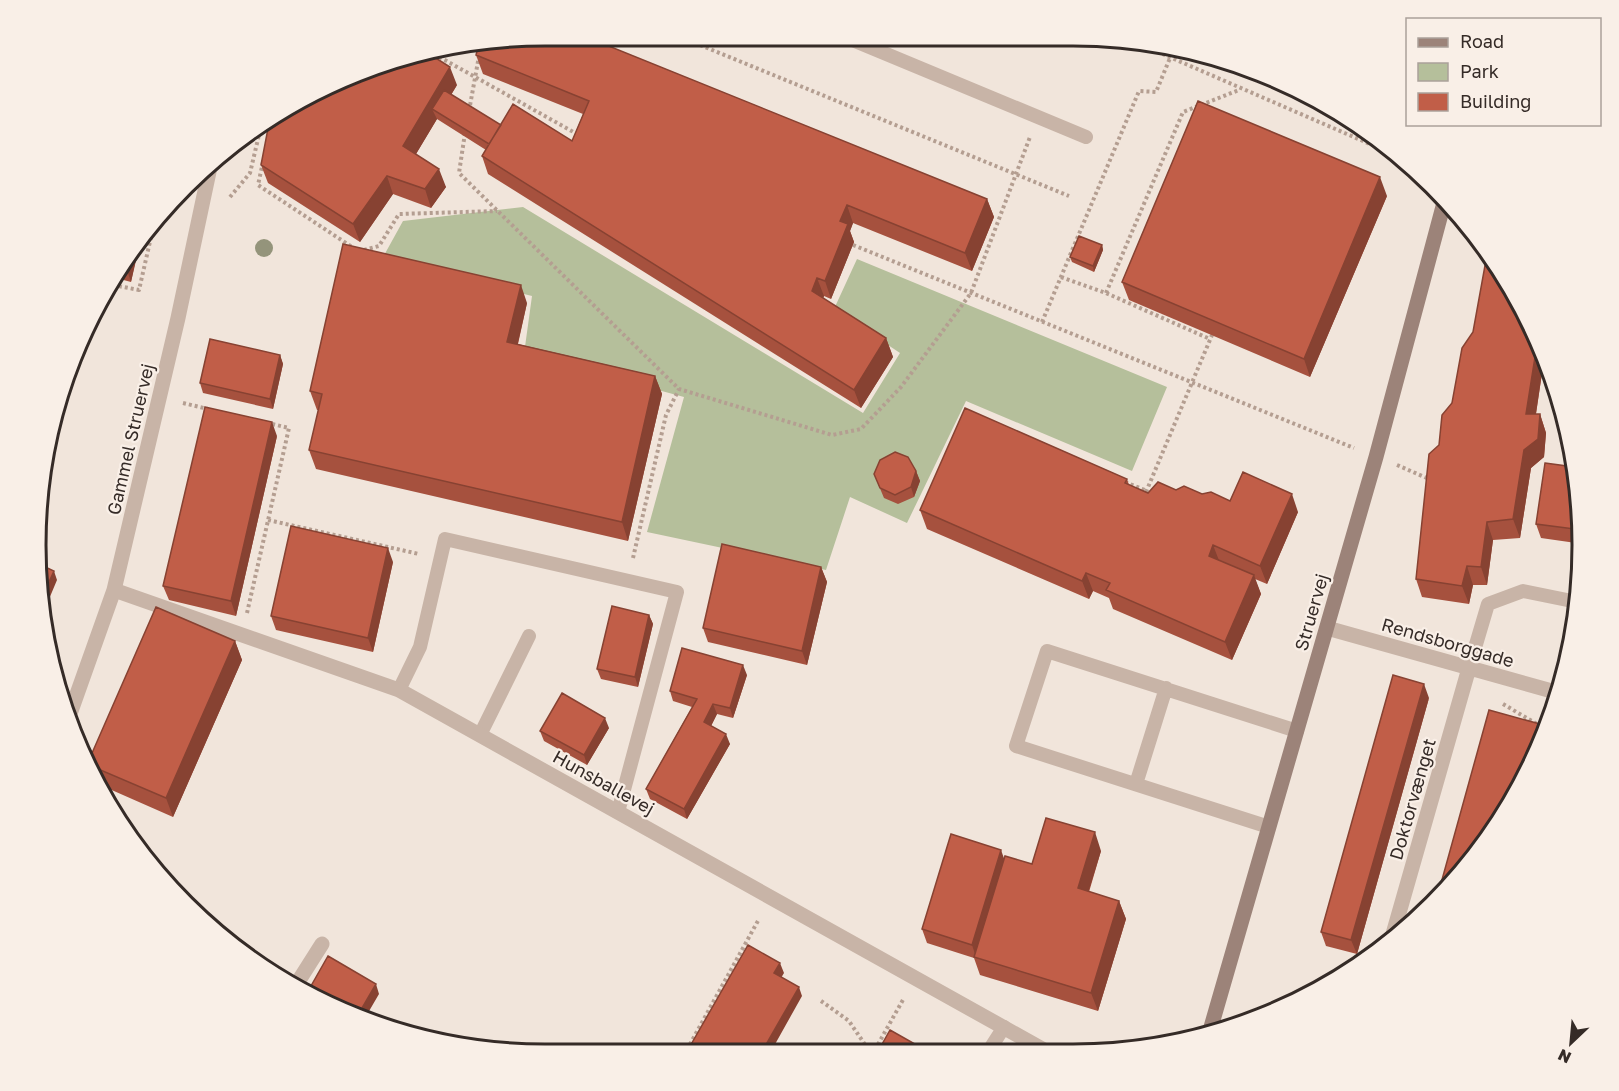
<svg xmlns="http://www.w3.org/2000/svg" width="1619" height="1091" font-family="'Golos Text',sans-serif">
	<rect width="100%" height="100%" fill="#f1e5db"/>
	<path fill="#b5bf9b" d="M523 207 863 413 900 353 834 309 857 259 1167 387 1132 471 966 401 907 523 850 497 826 570 647 532 684 397 524 354 532 296 382 259 403 221Z"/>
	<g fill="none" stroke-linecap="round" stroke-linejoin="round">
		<path stroke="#b49e91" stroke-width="4" stroke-dasharray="3 3" stroke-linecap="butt" d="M678 36 1069 196
			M1135 42 1386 151
			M434 54 577 134
			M469 111 479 56
			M465 133 459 173 679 389 832 435 861 429 901 387 971 293 1030 137
			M263 162 258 185 352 247
			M230 197 250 173 262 122
			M853 245 1354 448
			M364 250 379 246 399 214 497 211
			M1061 277 1106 293 1210 339
			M113 285 139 290 154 224
			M1106 293 1183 112 1239 90
			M1042 322 1139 91 1156 92 1170 58
			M183 403 208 409
			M1397 465 1429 479
			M1125 482 1147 491
			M1146 492 1212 335
			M268 520 419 554
			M633 558 666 415 679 389
			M247 613 289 428 268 423
			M1503 704 1547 730
			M821 1001 849 1021 872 1055
			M684 1055 759 919
			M872 1055 904 998"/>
		<path stroke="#c8b4a7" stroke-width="14" d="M843 36 1086 137
			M1469 668 1488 604 1523 591 1577 602
			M399 690 420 647 445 539 677 592 618 812
			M480 735 529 636
			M1136 784 1166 688
			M1269 827 1016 746 1047 651 1297 731
			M986 1055 1004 1027"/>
		<path stroke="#c8b4a7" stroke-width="15" d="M114 590 399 690 1053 1055
			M1327 628 1559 693
			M71 711 114 590 178 318 209 172
			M1391 941 1469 668
			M296 985 322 944"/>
		<path stroke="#9c8379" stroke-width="15" d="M1209 1034 1376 457 1445 199"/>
	</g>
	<circle fill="#94947b" cx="264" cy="248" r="9"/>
	<path fill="#a6513e" d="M476 55 987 199 994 217 972 271 853 223 850 231 854 242 831 299 824 296 823 298 886 338 893 357 861 408 488 174 482 156 486 150 437 119 416 154 446 187 431 208 393 194 360 242 268 183 261 165 457 85 451 95 501 126 572 141 583 114 483 74Z
		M1387 196 1310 377 1129 300 1122 282Z
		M141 235 131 282 116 278Z
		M1102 245 1103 250 1094 272 1072 262 1070 257Z
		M527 303 518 344 655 376 662 394 628 541 316 469 309 450 319 410H317L310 391Z
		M1473 332 1544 350 1545 353 1536 414H1540L1546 433 1544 457 1531 468 1520 538 1493 540 1487 585H1473L1469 604 1422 597 1416 579 1439 445Z
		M280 355 283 364 273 409 203 393 200 383Z
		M277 436 236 616 169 600 163 586Z
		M1574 467 1576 471 1583 544 1541 538 1536 524Z
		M916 471 920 481 914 497 898 504 884 498 874 474Z
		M1127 479 1129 485 1148 493 1176 490 1202 494 1230 501 1298 512 1267 584 1255 579 1261 594 1232 660 1113 609 1109 598 1093 591 1089 599 927 529 920 510Z
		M393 562 373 652 276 630 271 616Z
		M821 567 827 582 807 665 708 642 703 628Z
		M649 615 653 624 638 687 601 679 597 669Z
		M235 641 242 660 173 817 98 784 89 760Z
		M747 675 733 718 717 714 711 726 730 744 687 819 650 799 646 789 692 707 673 701 670 691Z
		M1429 698 1357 954 1326 946 1321 932Z
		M609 728 587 765 544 741 540 731Z
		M1101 851 1089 892 1119 901 1126 919 1098 1011 980 975 974 958 927 943 922 929 1004 858 1032 864Z"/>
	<path fill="#874232" d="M450 67 457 85 440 113 432 109 437 119 410 164 403 146Z
		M439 169 446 187 431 208 425 189Z
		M387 176 393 194 360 242 353 224Z
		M1380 177 1387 196 1310 377 1304 359Z
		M987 199 994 217 972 271 965 253Z
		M847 205 853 223 850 231 854 242 831 299 825 281 840 221Z
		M142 235 131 282 125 264Z
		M1102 245 1103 250 1094 272 1093 266Z
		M817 278 824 296 818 309 812 291Z
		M521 285 527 303 514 360 507 342Z
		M886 338 893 357 861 408 854 390Z
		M1538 338 1545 353 1533 433 1526 414Z
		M280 355 283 364 273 409 270 399Z
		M655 376 662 394 628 541 622 522Z
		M1540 414 1546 433 1544 457 1531 468 1520 538 1513 519 1524 450Z
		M272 422 277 436 236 616 231 601Z
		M916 471 920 481 914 497 911 487Z
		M1292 494 1298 512 1267 584 1260 566Z
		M1487 522 1493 540 1487 585 1481 567Z
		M1213 545 1220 563 1209 556Z
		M388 548 393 562 373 652 368 638Z
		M1467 566 1473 585 1469 604 1462 586Z
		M821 567 827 582 807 665 802 651Z
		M54 571 57 580 44 611 43 595Z
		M1086 573 1093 591 1089 599 1082 581Z
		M1254 575 1261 594 1232 660 1225 642Z
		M649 615 653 624 638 687 635 677Z
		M235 641 242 660 173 817 166 798Z
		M743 665 747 675 733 718 730 708Z
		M1424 684 1429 698 1357 954 1351 940Z
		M713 704 717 714 708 732 704 722Z
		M605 718 609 728 587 765 584 755Z
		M1540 724 1545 738 1526 775Z
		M726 734 730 744 687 819 684 809Z
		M1095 832 1101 851 1084 906 1078 888Z
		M1001 850 1006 864 976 957 972 945Z
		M1119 901 1126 919 1098 1011 1091 993Z
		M780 963 784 973 778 983 774 973Z
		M376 984 379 994 365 1018 358 1015Z
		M799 987 802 996 769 1055H760Z
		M922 1048 925 1055H918Z"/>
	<path fill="#c15e48" stroke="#874232" stroke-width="1.5" d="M546 36H584L987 199 965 253 847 205 840 221 848 224 825 281 817 278 812 291 886 338 854 390 482 156 513 104 572 141 589 101 476 55 478 47Z
		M431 55 450 67 403 146 439 169 425 189 387 176 353 224 261 165 270 118 382 63Z
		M444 90 501 125 489 144 432 109Z
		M1198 101 1380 177 1304 359 1122 282Z
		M1079 236 1102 245 1093 266 1070 257Z
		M343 244 521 285 507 342 655 376 622 522 309 450 322 394 310 391Z
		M1486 260 1497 263 1538 338 1526 414H1540L1538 439 1524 450 1513 519 1487 522 1481 567 1467 566 1462 586 1416 579 1429 454 1439 445 1442 415 1452 403 1462 348 1473 332Z
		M210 339 280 355 270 399 200 383Z
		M205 407 272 422 231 601 163 586Z
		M965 408 1127 479 1125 483 1148 493 1158 482 1176 490 1184 486 1202 494 1211 492 1230 501 1243 472 1292 494 1260 566 1213 545 1209 556 1254 575 1225 642 1106 590 1110 583 1086 573 1082 581 920 510Z
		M895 452 908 457 916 471 911 487 895 495 880 488 874 474 880 460Z
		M1545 463 1574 467 1573 476H1576L1582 530 1536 524Z
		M291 526 388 548 368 638 271 616Z
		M722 544 821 567 802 651 703 628Z
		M41 565 54 571 43 595Z
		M612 606 649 615 635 677 597 669Z
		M156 607 235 641 166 798 91 766 89 760Z
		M682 648 743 665 730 708 713 704 704 722 726 734 684 809 646 789 697 699 670 691Z
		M1393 675 1424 684 1351 940 1321 932Z
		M562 693 605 718 584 755 540 731Z
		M1489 710 1540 724 1526 775 1497 828 1435 905Z
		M1046 818 1095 832 1078 888 1119 901 1091 993 974 957 1005 856 1032 864Z
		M951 834 1001 850 972 945 922 929Z
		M748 945 780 963 774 973 799 987 760 1055H685Z
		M328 956 376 984 358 1015 320 1002 307 993Z
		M890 1030 922 1048 918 1055H876Z"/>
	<g text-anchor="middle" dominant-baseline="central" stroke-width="4.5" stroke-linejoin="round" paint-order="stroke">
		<g font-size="18" fill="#352b27" stroke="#f9efe7">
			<text transform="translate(130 439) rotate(-77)">Gammel Struervej</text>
			<text transform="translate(1311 612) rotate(-74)">Struervej</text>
			<text transform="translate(1448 642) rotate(16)">Rendsborggade</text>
			<text transform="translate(604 782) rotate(29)">Hunsballevej</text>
			<text transform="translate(1412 799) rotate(-74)">Doktorvænget</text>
		</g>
	</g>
	<path d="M0 0H1619V1091H0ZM545 46H1073A499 499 0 0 1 1572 545V545A499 499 0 0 1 1073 1044H545A499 499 0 0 1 46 545V545A499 499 0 0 1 545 46Z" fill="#f9efe7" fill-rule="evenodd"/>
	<path fill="none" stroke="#352b27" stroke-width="3" d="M545 46H1073A499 499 0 0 1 1572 545V545A499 499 0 0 1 1073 1044H545A499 499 0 0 1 46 545V545A499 499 0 0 1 545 46Z"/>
	<rect x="1406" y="18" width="195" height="108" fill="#f9efe7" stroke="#aba19a" stroke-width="1.5"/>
	<rect x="1418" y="38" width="30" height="9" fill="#9c8379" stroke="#aba19a" stroke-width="1.5"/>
	<text x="1460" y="48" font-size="18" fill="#352b27">Road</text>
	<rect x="1418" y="63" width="30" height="18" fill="#b5bf9b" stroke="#aba19a" stroke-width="1.5"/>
	<text x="1460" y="78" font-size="18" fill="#352b27">Park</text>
	<rect x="1418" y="93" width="30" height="18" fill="#c15e48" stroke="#aba19a" stroke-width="1.5"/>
	<text x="1460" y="108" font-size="18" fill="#352b27">Building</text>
	<g transform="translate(1571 1043) rotate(206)" stroke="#f9efe7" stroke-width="4.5" paint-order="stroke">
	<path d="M0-4.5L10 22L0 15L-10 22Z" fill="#352b27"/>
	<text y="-9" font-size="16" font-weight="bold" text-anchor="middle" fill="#352b27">N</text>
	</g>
</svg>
